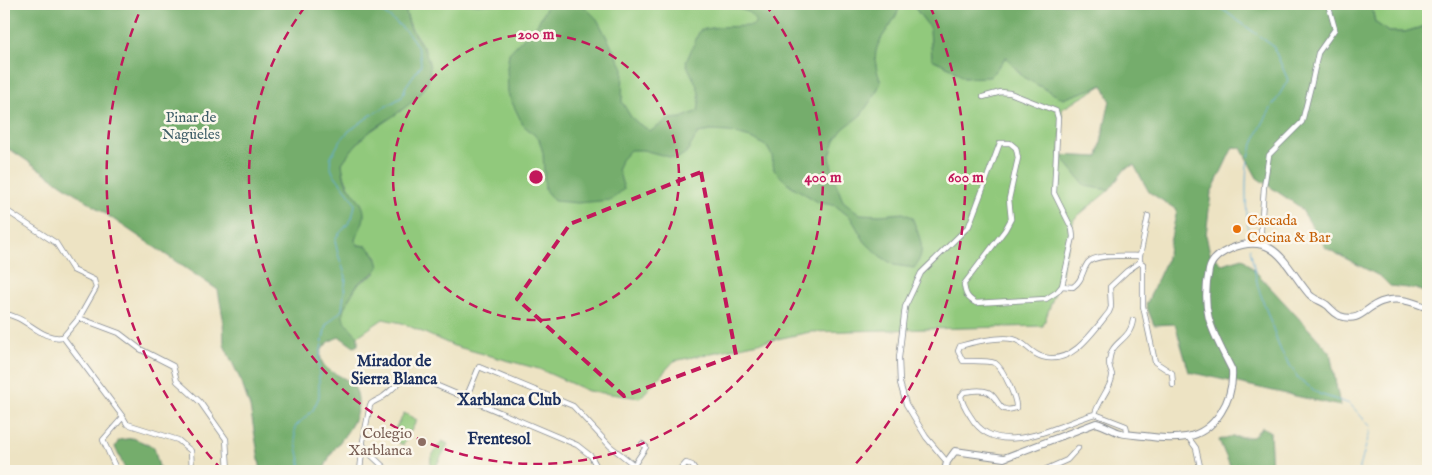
<svg xmlns="http://www.w3.org/2000/svg" width="1432" height="475" font-family="'IM FELL English',serif">
	<rect width="100%" height="100%" fill="#fbf7ec"/>
	<filter id="ink" filterUnits="userSpaceOnUse"><feTurbulence type="fractalNoise" baseFrequency=".02" numOctaves="2"/><feDisplacementMap in="SourceGraphic" scale="10" xChannelSelector="R" yChannelSelector="G"/><feConvolveMatrix kernelMatrix="1 2 1 2 8 2 1 2 1" color-interpolation-filters="sRGB"/></filter>
	<filter id="wash" filterUnits="userSpaceOnUse"><feTurbulence type="fractalNoise" baseFrequency=".0096" numOctaves="4" result="noise"/><feDisplacementMap in="SourceGraphic" scale="20" xChannelSelector="R" yChannelSelector="G"/><feGaussianBlur stdDeviation="1.12" result="paint"/><feColorMatrix in="noise" values="0 0 0 0 0 0 0 0 0 0 0 0 0 0 0 0 0 1.4 0 .05"/><feComposite in="paint" operator="in"/></filter>
	<g filter="url(#wash)">
		<rect width="100%" height="100%" fill="#ede3c3"/>
		<path fill="#91c97c" stroke="#567c6d" d="M403 4H912L930 28 932 59 949 67 964 78 1006 57 1023 77 1103 85 1062 109 1060 155 1085 185 1109 190 1074 219 1058 284 1043 326 810 332 674 361 640 398 588 391 539 369 454 346 402 323 383 319 358 336 345 324 342 315 345 305 358 284 375 274 377 257 367 246 358 245 355 239 361 203C351 190 343 180 342 163L352 149 366 134 397 113 425 50 411 28Z
			M1371 4H1428V25L1405 32H1388L1375 22Z
			M404 413 417 420 403 445 390 438Z
			M442 441 448 444 434 470 430 469 431 457Z"/>
		<path fill="#74ad6c" stroke="#486e65" d="M4 4H403C407 12 407 21 411 29 418 41 426 49 429 63 437 96 388 117 367 134 357 142 350 152 342 163 343 170 343 176 346 182 351 192 364 202 364 213 365 222 358 232 355 240L358 245 367 246C374 253 377 257 379 267 373 277 366 276 358 284 355 287 353 293 350 297 337 318 343 320 358 336V345L354 347 340 337C328 340 314 352 324 365 334 378 356 376 358 399 359 422 343 436 331 454 328 459 326 465 323 471H261L250 407 241 381 224 345 223 318 218 290 14 152 4 147Z
			M548 4H582L597 19 623 68 622 102 631 117 639 124 651 131 669 119 681 118 698 111C703 87 693 82 686 62L700 30 718 27 752 26 756 22 749 12 722 4H901C890 37 864 41 881 82L876 93 861 115 843 129 835 140 830 155 833 176 843 201 860 214 880 215 903 213 912 217C919 237 928 250 914 268L894 265 880 256 865 242 851 218 836 206 818 202 788 184 774 170 772 156 767 147 754 139 729 132 711 131 698 133 687 152 677 159 643 150H630L621 160 618 169 624 189 611 200 578 203 554 201 545 190 543 153 539 139 523 125 508 94 507 68 509 53 538 23Z
			M912 4H1371L1375 22 1388 32H1405L1428 25V294L1416 289 1390 286 1381 277 1326 248 1300 207 1257 178 1241 148 1233 147 1211 193 1206 235 1210 253 1222 264 1243 258 1330 352 1340 406 1189 372 1175 324 1154 325 1146 305 1166 261 1177 210 1149 192 1134 165 1126 168 1109 190 1085 186 1060 155 1098 157 1110 100 1103 85 1063 99 1023 77 1006 57 990 77 964 78 949 67 932 59 930 28Z
			M1262 427 1270 431 1272 471H1232L1219 440 1229 437H1253Z
			M133 438 154 447 160 471H126L115 447 119 440Z"/>
		<g fill="none" stroke-linecap="round" stroke-linejoin="round">
			<path stroke="#63acda" stroke-width="1" d="M1215 4 1273 46 1288 80C1274 105 1251 137 1247 166 1245 189 1246 213 1249 235
				M1250 248 1258 287 1281 351 1298 378 1319 394 1350 404 1370 426
				M300 471C302 456 293 442 295 427L313 410 319 397V359L326 325 342 310 346 277 338 254 335 241 337 236 348 224 352 218 355 205 353 199 333 173 330 165 331 157 340 141 349 131 371 115 402 97 406 86 421 65C421 35 392 20 371 4
				M1359 471 1370 431"/>
		</g>
	</g>
	<g filter="url(#ink)">
		<g fill="none" stroke-linecap="round" stroke-linejoin="round">
			<defs>
				<path id="street" d="M4 209 56 243 73 270 94 280 96 288 79 318 63 337C40 341 27 316 4 314
					M1260 244 1264 187 1269 155 1302 122 1311 86 1318 53 1335 29 1328 4
					M1140 256 1148 216
					M1140 262 1143 264V306L1155 362 1172 373 1173 385
					M1062 286 1073 287C1083 280 1081 273 1087 264 1093 253 1128 256 1140 256V262L1127 271 1110 287 1111 307 1109 312C1093 332 1072 365 1043 357 1030 354 1026 342 1013 339 1000 336 973 342 960 346L958 351 963 361C972 361 987 360 995 363 1003 368 1017 399 1016 408 997 415 1000 398 988 392 981 389 972 391 964 392L961 396C962 404 967 411 971 417 997 462 1059 424 1095 414 1098 401 1113 385 1112 375 1112 374 1110 369 1110 368 1108 363 1110 353 1113 349 1120 339 1131 336 1133 320
					M79 318 119 333 140 349 173 366 177 381 200 402 226 439 228 471
					M63 337 123 417 103 440 117 471
					M466 398 479 367 573 406 610 446 634 465
					M1095 414 1126 426 1128 434
					M123 417 127 424 178 440 191 451 192 471
					M1188 437 1196 448 1201 471
					M364 446 369 453 388 471
					M947 462 926 437 906 404 900 383 899 358 905 307 921 273 969 226 1000 143H1010L1016 148 1018 158 1009 199 1011 219 1005 230 964 284C965 294 967 298 976 303L1046 299 1057 292 1062 286 1073 237 1072 229 1054 193 1058 118 1056 111 1010 93 1001 92 983 97
					M360 471 363 441 370 405C374 400 380 400 384 396 398 386 399 376 419 378L577 445 591 456 599 471
					M630 471 646 447 642 444
					M679 471 686 463 692 465 696 471
					M1042 471 1067 460 1078 448
					M1145 471H1155"/>
				<path id="secondary" d="M945 471 947 462 955 451 1004 458 1096 423C1105 425 1113 431 1121 433 1128 435 1137 435 1144 436 1157 438 1173 439 1186 437 1216 432 1234 398 1232 370 1213 332 1200 314 1209 270 1211 260 1221 253 1230 249 1276 230 1285 266 1309 294 1314 300 1323 301 1328 306 1333 311 1334 313 1340 316 1361 323 1364 308 1381 302 1397 296 1413 302 1428 308"/>
			</defs>
			<use href="#street" stroke="#848990" stroke-width="6"/>
			<use href="#secondary" stroke="#848990" stroke-width="8"/>
			<use href="#street" stroke="#fff" stroke-width="4.5"/>
			<use href="#secondary" stroke="#fff" stroke-width="6"/>
		</g>
	</g>
	<path fill="none" stroke="#c2185b" stroke-width="4" stroke-dasharray="10 6" stroke-linejoin="round" d="M701 172 736 355 624 396 517 299 570 224Z"/>
	<g fill="none" stroke="#c2185b" stroke-width="2.5" stroke-dasharray="9 6">
		<circle cx="536" cy="177" r="143"/>
		<path d="M765 4A287 287 0 1 1 307 4"/>
		<path d="M222 470A430 430 0 0 1 142 6M930 6A430 430 0 0 1 850 470"/>
	</g>
	<circle fill="#e8710a" stroke="#fbf7ec" stroke-width="2" cx="1237" cy="229" r="5"/>
	<circle fill="#8d6e63" stroke="#fbf7ec" stroke-width="2" cx="422" cy="442" r="5"/>
	<g text-anchor="middle" dominant-baseline="central" stroke-width="5" stroke-linejoin="round" paint-order="stroke">
		<g font-size="15" fill="#3e5d67" stroke="#fbf7ec">
			<text x="191" y="117">Pinar de<tspan x="191" dy="17">Nagüeles</tspan></text>
		</g>
		<g font-size="15" fill="#c56008" stroke="#fbf7ec" text-anchor="start">
			<text x="1247" y="220">Cascada<tspan x="1247" dy="17">Cocina &amp; Bar</tspan></text>
		</g>
		<g font-size="15" fill="#785e54" stroke="#fbf7ec" text-anchor="end">
			<text x="412" y="433">Colegio<tspan x="412" dy="17">Xarblanca</tspan></text>
		</g>
		<g font-size="16" font-weight="bold" fill="#1b2f5e" stroke="#fbf7ec">
			<text x="394" y="362">Mirador de<tspan x="394" dy="18">Sierra Blanca</tspan></text>
			<text x="509" y="401">Xarblanca Club</text>
			<text x="499" y="440">Frentesol</text>
		</g>
	</g>
	<circle cx="536" cy="177" r="8" fill="#c2185b" stroke="#fbf7ec" stroke-width="2.5"/>
	<g font-size="15" text-anchor="middle" font-weight="bold" fill="#c2185b" stroke="#fbf7ec" stroke-width="5" stroke-linejoin="round" paint-order="stroke">
		<text x="536" y="39">200 m</text>
		<text x="823" y="182">400 m</text>
		<text x="966" y="182">600 m</text>
	</g>
	<rect width="1432" height="475" fill="none" stroke="#fbf7ec" stroke-width="20"/>
</svg>
